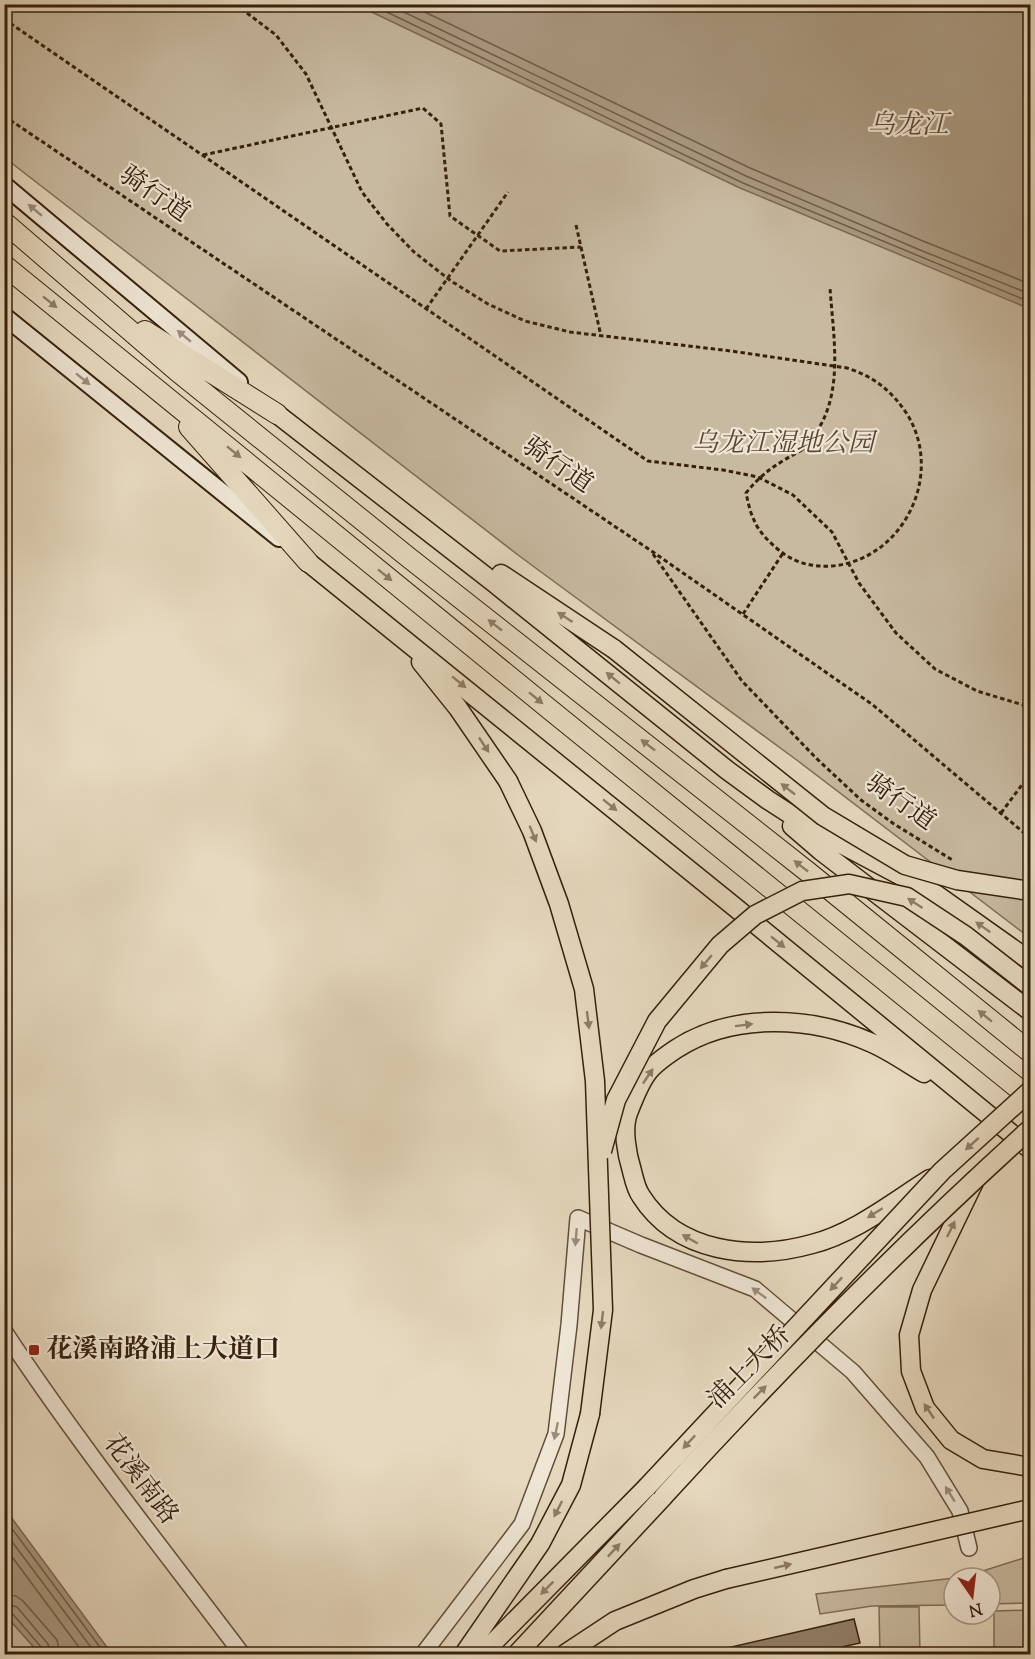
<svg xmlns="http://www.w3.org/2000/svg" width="1035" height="1659" font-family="'Sorts Mill Goudy','Noto Serif SC',serif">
	<rect width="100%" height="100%" fill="#e6d9bf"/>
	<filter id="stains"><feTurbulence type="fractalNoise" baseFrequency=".00333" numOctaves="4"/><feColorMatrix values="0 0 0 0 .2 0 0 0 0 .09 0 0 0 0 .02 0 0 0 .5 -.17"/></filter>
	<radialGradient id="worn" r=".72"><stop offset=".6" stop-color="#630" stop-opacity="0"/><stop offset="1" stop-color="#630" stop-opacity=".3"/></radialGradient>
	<path fill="#c8baa1" stroke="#7f6d56" stroke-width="1.5" d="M4 5H425L1030 280V938L798 761 518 555 5 158Z
		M1030 1556V1603L990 1604V1578H955L964 1577Z
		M954 1578V1605L872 1606 820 1614 816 1594Z
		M879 1607H919L920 1654H880Z
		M1030 1610V1654H994V1611Z
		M4 1612 8 1618 40 1654H5Z"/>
	<path fill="#aa9a82" stroke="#7c6953" stroke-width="1.5" d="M357 5H1030V309L740 188Z
		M4 1506 8 1513 112 1654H40L8 1618 4 1612Z"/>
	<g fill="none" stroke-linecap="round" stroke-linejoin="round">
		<path stroke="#705d47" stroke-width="1.5" d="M370 4 743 183 1030 302
			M387 4 746 176 920 250 1030 294
			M408 4 750 168 923 241 1030 284
			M4 1518 105 1654
			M4 1531 96 1654
			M4 1546 84 1654
			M4 1594 16 1596 23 1601 57 1640 60 1654
			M4 1603 17 1607 48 1644 51 1654
			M4 1610 11 1612 42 1648 44 1654"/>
	</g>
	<path fill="#928069" stroke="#36200c" stroke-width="1.5" d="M854 1619 860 1643 811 1654H718V1650Z"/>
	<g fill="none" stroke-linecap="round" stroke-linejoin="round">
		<defs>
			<path id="tertiary" d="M4 1331C78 1443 162 1548 242 1654
				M423 1654 522 1524 556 1434 569 1325 578 1218 641 1245 755 1289 853 1372 927 1457 960 1511 969 1548"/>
			<path id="secondary" d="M4 185 239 382
				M4 316 279 538"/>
			<path id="primary" d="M277 414 493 582 727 770 768 800 813 829 937 895 1030 961
				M308 562 736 908 1030 1149
				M501 574 614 649
				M421 662 458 708 508 781
				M792 826 821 851 1030 1011
				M924 1073C907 1063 890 1051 872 1043 812 1016 733 1012 676 1049 667 1055 655 1063 648 1072 640 1082 633 1100 628 1113 622 1129 627 1155 632 1171 634 1179 636 1189 641 1196 677 1253 751 1261 812 1244 855 1233 893 1202 930 1179
				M975 1180 922 1290 909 1335 911 1371 925 1408 951 1440 983 1459 1030 1467
				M464 1654 540 1544 571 1485 590 1414
				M482 1654 647 1487
				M517 1654 663 1497
				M565 1654 615 1621 694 1589 726 1579"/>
			<path id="trunk" d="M4 222 177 371 408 557 808 872 1030 1052
				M4 265 548 708 1030 1098
				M145 331 277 414
				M189 427 308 562"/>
		</defs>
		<use href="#tertiary" stroke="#624e39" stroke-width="18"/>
		<use href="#secondary" stroke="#36200c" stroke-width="20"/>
		<use href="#primary" stroke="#36200c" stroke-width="21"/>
		<use href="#trunk" stroke="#36200c" stroke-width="22"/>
		<path stroke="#36200c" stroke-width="3" stroke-dasharray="4.5 3" stroke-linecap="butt" d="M235 4 276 35 306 74 362 192 387 224 414 252 451 281 488 304 525 321 570 332 731 351 847 368C873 376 892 391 907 414 945 475 903 560 832 566 814 567 799 564 784 554 773 546 759 533 754 520 750 512 748 502 746 493 763 472 778 463 802 450
			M4 19 648 461 723 470 758 477 793 495 832 532 859 583 896 633 935 669 977 691 1030 707
			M4 116 650 550 873 705 1030 838
			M203 155 423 108 441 124 450 216 500 251 581 247
			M576 225 601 336
			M426 309 508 192
			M653 554 742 681 816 758 861 800 894 824 954 861
			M743 614 783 553
			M1001 813 1030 774"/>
		<use href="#tertiary" stroke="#efe6d5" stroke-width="15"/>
		<use href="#secondary" stroke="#efe6d5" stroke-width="16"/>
		<use href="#primary" stroke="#e6d9bf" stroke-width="18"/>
		<use href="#trunk" stroke="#e6d9bf" stroke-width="20"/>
		<defs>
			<path id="primary-bridge" d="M614 649 823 816 905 865 957 880 1030 891
				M508 781 532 831 559 904 584 989 595 1081 603 1310 590 1414
				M602 1151 616 1100 657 1021 720 945 755 915 802 891 849 884 907 897 966 936 1030 986
				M647 1487 942 1171 1030 1091
				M663 1497C779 1370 903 1244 1030 1129
				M726 1579 1030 1509"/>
		</defs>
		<use href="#primary-bridge" stroke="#36200c" stroke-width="21" stroke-linecap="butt"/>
		<path stroke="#36200c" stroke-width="3" stroke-dasharray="4.5 3" stroke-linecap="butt" d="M802 450C807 444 813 438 817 431 844 390 833 334 830 288"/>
		<use href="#primary-bridge" stroke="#e6d9bf" stroke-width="18"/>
	</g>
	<defs><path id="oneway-solid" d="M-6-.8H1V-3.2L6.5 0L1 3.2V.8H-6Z" transform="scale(1.5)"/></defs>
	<g fill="#9c8d7b">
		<use href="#oneway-solid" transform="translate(35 210) rotate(-140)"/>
		<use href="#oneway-solid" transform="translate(184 336) rotate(-140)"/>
		<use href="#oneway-solid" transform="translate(83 379) rotate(39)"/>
		<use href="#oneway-solid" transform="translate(576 1237) rotate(95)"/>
		<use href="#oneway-solid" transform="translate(759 1293) rotate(-144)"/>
		<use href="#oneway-solid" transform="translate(556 1431) rotate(102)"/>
		<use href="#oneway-solid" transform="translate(950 1494) rotate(-122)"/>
	</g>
	<g fill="#8e7c66">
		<use href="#oneway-solid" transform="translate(50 302) rotate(39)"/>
		<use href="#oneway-solid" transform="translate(234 452) rotate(39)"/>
		<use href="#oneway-solid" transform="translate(385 575) rotate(39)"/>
		<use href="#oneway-solid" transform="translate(565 617) rotate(-147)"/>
		<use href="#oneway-solid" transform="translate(495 625) rotate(-142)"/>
		<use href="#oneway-solid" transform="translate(613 678) rotate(-141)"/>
		<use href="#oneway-solid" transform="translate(459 682) rotate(39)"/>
		<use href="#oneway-solid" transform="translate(536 698) rotate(39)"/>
		<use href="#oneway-solid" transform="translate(484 745) rotate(56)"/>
		<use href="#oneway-solid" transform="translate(648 745) rotate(-142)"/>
		<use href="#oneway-solid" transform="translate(788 789) rotate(-142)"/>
		<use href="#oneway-solid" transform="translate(610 805) rotate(39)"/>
		<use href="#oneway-solid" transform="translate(533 834) rotate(68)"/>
		<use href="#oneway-solid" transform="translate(801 866) rotate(-142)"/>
		<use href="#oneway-solid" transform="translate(915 903) rotate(-147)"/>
		<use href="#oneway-solid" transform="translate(983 927) rotate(-145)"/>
		<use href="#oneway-solid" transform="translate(778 942) rotate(39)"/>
		<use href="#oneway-solid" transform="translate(706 962) rotate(130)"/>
		<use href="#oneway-solid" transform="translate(985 1016) rotate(-141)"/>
		<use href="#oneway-solid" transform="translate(588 1020) rotate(83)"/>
		<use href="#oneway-solid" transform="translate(744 1025) rotate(-7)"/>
		<use href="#oneway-solid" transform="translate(648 1076) rotate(-56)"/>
		<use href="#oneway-solid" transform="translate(972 1144) rotate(138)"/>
		<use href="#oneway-solid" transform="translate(875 1213) rotate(148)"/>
		<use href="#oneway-solid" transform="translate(951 1229) rotate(-64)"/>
		<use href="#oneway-solid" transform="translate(690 1239) rotate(-150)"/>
		<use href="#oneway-solid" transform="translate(836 1284) rotate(133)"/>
		<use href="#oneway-solid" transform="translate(602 1320) rotate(97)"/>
		<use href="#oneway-solid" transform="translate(760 1392) rotate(-45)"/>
		<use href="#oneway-solid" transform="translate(929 1411) rotate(-124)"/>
		<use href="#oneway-solid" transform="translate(689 1442) rotate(133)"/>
		<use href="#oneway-solid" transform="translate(558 1509) rotate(117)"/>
		<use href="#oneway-solid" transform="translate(614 1550) rotate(-47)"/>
		<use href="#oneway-solid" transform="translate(783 1566) rotate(-13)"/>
		<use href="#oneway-solid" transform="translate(547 1588) rotate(135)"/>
	</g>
	<rect fill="#8f2418" stroke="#efe6d5" stroke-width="2" x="28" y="1344" width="12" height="12" rx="3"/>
	<g text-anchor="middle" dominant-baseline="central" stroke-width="4.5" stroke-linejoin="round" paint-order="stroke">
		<g font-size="26" fill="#36200c" stroke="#efe6d5">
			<text transform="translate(154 195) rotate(34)">骑行道</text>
			<text transform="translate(557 466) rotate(34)">骑行道</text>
			<text transform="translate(900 803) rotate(35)">骑行道</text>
			<text transform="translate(750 1368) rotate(-45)">浦上大桥</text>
			<text transform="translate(140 1480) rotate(53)">花溪南路</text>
		</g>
		<g font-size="26" font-style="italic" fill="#5a4631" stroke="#efe6d5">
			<text x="783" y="444">乌龙江湿地公园</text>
		</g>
		<g font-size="26" font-weight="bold" fill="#36200c" stroke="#efe6d5" text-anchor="start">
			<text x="46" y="1350">花溪南路浦上大道口</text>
		</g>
		<g font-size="27" font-style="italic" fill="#5f4b35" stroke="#efe6d5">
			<text x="908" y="126">乌龙江</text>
		</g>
	</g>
	<rect width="1035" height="1659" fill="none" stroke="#e6d9bf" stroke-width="24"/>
	<rect x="6" y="6" width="1023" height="1647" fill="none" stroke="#36200c" stroke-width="3"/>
	<rect x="12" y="12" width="1011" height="1635" fill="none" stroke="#36200c" stroke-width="1.5"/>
	<g transform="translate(972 1596) rotate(166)"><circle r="28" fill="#efe6d5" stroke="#a59785" stroke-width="1.5"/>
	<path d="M0-4.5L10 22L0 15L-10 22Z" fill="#8f2418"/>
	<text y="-9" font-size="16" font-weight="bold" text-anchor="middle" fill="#36200c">N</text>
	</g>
	<rect width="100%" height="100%" filter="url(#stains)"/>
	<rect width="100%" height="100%" fill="url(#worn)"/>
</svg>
